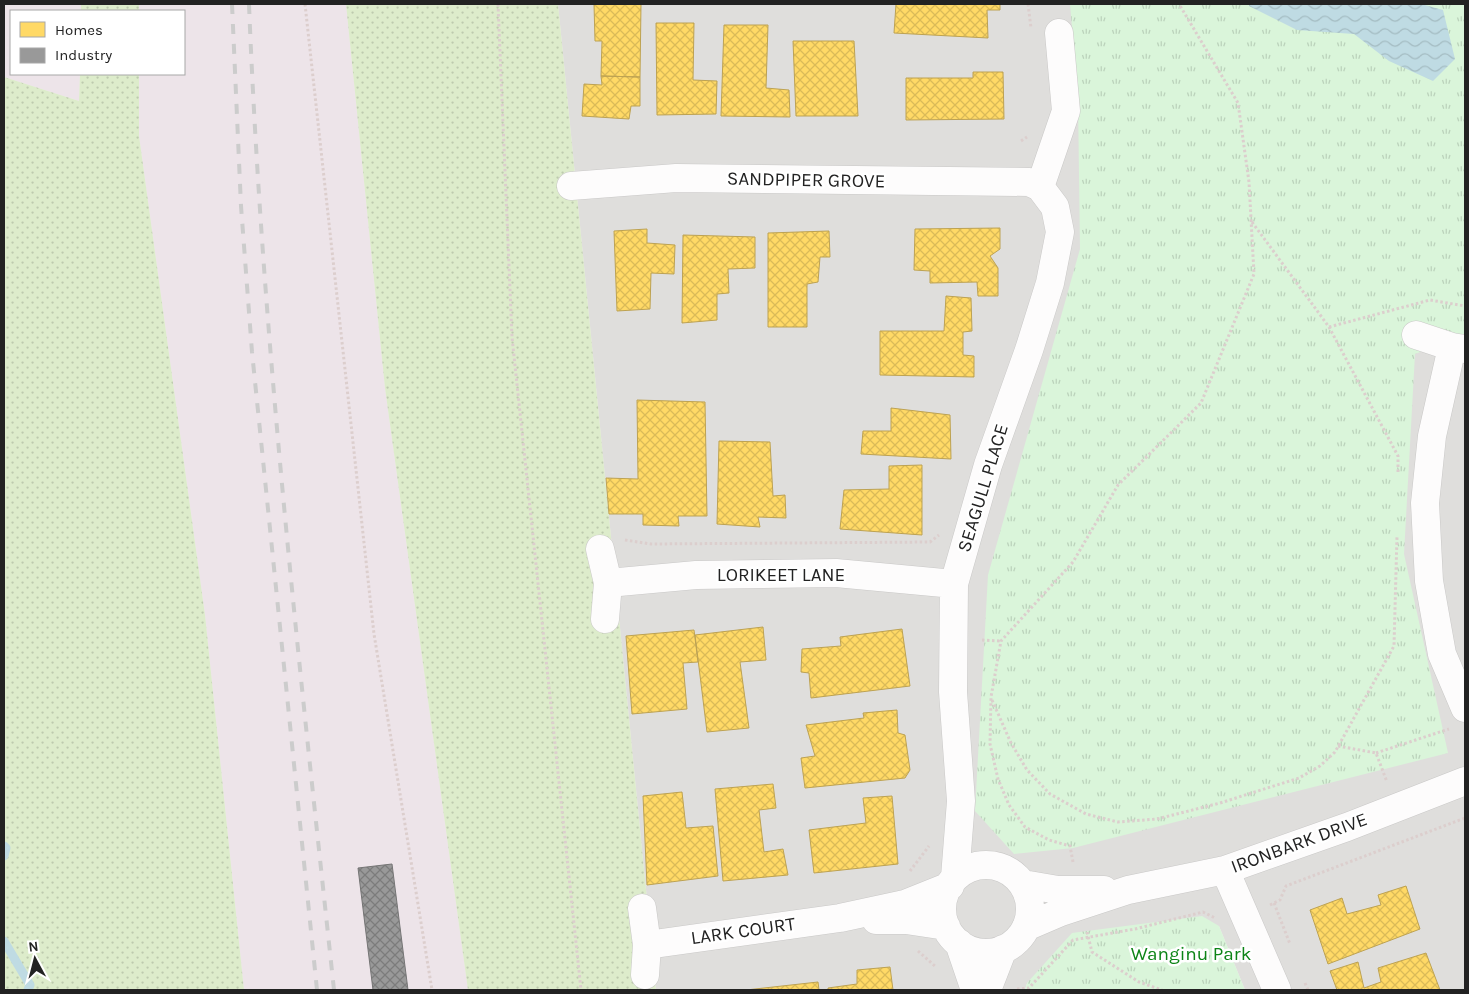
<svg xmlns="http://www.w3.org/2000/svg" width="1469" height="994" font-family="Karla,sans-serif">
	<defs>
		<pattern id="grass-dots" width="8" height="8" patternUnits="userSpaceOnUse" patternTransform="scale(1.25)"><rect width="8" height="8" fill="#ddeccb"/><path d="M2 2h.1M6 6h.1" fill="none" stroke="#bdcaae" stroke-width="1.8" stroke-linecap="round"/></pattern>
		<pattern id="park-tufts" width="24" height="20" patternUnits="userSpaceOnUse" patternTransform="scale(1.25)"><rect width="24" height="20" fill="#daf5da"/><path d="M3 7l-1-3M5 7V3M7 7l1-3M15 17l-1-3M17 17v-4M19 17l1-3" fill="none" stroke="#bbd2bb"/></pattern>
		<pattern id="water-waves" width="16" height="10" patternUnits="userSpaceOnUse" patternTransform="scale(1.25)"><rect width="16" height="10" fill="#bfdbe3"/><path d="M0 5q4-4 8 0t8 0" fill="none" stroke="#a4bcc2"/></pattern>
		<pattern id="homes-cross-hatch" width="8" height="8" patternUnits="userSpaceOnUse" patternTransform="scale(1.25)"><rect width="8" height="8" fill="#ffd966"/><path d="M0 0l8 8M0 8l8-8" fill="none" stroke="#daba58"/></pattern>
		<pattern id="industry-cross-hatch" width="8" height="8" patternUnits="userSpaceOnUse" patternTransform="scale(1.25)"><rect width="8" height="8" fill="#999"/><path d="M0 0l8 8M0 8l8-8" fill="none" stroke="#7c7c7c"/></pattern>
	</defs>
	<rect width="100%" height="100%" fill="#f0eeeb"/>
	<path fill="#dfdedc" d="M558 4H1465V990H1245L1219 926 1027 983 1025 990H656Z"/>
	<path fill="#ede4e9" d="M4 4H81V11H11V74H80L79 101 4 77Z
		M139 4H346L385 388 468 990H244L205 615 139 136V74H184V11H139Z"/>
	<path fill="url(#grass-dots)" d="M81 4H139V11H81Z
		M346 4H558L656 990H468L385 388Z
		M80 74H139V136L205 615 244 990H4V77L79 101Z"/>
	<path fill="url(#park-tufts)" d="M1070 4H1465V335L1415 354 1404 554 1448 753 1073 848 1014 854 975 811 988 575 1080 249 1078 98Z
		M1202 916 1219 926 1245 990H1025L1027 983 1072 933Z"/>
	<path fill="url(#water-waves)" d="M1249 4H1421L1443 10 1455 59 1433 81 1389 61 1354 34 1297 30 1249 6Z"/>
	<path fill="url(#homes-cross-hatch)" stroke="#bda252" d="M594 4H641L640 77 601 76 602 41H595Z
		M896 4H1000V10H987L988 38 894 33Z
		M656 23H694L693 80 717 81 716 114 657 115Z
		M724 25H768L766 88 789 90 790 117 721 116Z
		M793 41H854L858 116H796Z
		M973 72H1003L1004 119 906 120V78H973Z
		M601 76 640 77V106H631L629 119 582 116 584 84 602 85Z
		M1000 228V249L990 256 998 268V296H978L977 282 930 283V271L914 270 915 229Z
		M647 229V243L675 245 674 274 651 273 650 309 617 311 614 231Z
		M829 231 830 257H820L818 282 807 284V327H768V233Z
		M683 235 755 237V268L728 269 729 293 717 294V320L682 323Z
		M946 296 971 298 972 331 963 332V355L974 356V377L880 375V331H944Z
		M637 400 705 402 707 516H678L679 526 643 525V514H609L606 478 638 479Z
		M891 408 950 415 951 459 861 454 863 431H891Z
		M719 441 770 442 773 496 785 495 786 518 758 517 760 527 717 524Z
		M922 465V535L840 529 844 490 889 489V466Z
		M763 627 766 660 740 662 749 728 707 732 695 635Z
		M902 629 910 686 811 698 809 673 801 672 802 649 841 646 840 637Z
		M694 630 698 662 683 663 687 709 632 714 626 636Z
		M897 710 898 733 905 735 910 770 905 778 805 788 801 758 815 756 806 725 864 718 863 713Z
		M773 784 776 808 759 810 764 852 783 849 788 875 723 881 715 789Z
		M682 792 686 828 713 826 718 876 647 885 643 796Z
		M892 796 898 864 814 873 809 830 866 823 863 798Z
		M1406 886 1420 929 1328 964 1310 910 1342 898 1347 914 1381 905 1378 895Z
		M1426 953 1440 990H1337L1330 971 1358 962 1364 988 1381 982 1378 968Z
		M890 967 893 990H828V988L857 984V970Z
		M818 982 819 990H746Z"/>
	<path fill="url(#industry-cross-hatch)" stroke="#757575" d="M392 864 408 990H373L358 868Z"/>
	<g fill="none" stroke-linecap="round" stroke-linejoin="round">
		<path stroke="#bfdbe3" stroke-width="9" d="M4 846 6 848 4 856
			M4 941 30 985 28 990"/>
		<defs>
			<path id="minor" d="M571 186 676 178 1029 182 1040 187
				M1040 187 1066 111 1059 33
				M1416 335 1452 347 1465 349
				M1452 347 1432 436 1425 503 1429 581 1442 654 1465 708
				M600 549 608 583 605 619
				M608 583 696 575 836 573 954 584
				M942 909a44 44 0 1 1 88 0a44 44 0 1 1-88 0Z
				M1225 870 1277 990
				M955 877 961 801 953 692 954 584 988 465 1029 350 1050 283 1060 232 1055 207 1040 187
				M1023 884 1058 890H1104
				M642 908 647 945 645 975
				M876 920H906L946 926
				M1026 927 1061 912 1128 890 1225 870 1347 827 1465 781
				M959 943 975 990
				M647 945 840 918 905 904 950 886
				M987 990 1003 949"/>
		</defs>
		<use href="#minor" stroke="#c9c8c7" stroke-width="29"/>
		<path stroke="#dccecd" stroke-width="3" stroke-dasharray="2.5 2.5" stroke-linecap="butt" d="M305 4 374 634 432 990
			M498 4 512 337 581 990
			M1028 4 1031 28
			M1021 141 1027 137
			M1252 222 1329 327 1398 456V472
			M1329 327 1430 300 1465 306
			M625 540 651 544 930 542 939 535
			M982 640 1001 641
			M992 700 1011 743 1027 770 1050 794 1086 814 1118 822 1157 819 1220 803 1299 778 1320 766 1335 752 1394 646 1397 536
			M1338 746 1376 753 1387 782
			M1376 753 1449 729
			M1073 862 1070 846 1049 840 1025 827 1009 805 998 779 990 744 991 697 1001 641 1073 562 1118 485 1201 403 1254 274 1249 182 1238 103 1179 4
			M910 871 929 846
			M1274 903 1290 944
			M1270 905 1280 900 1286 886 1465 818
			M1087 932 1092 952 1139 982 1162 990
			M918 951 936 967
			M1305 983 1308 990
			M1017 989 1029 988 1073 940 1135 929 1203 912 1215 918"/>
		<use href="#minor" stroke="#fdfcfc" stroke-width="28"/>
		<path stroke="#ccc" stroke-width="4" stroke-dasharray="10 10" stroke-linecap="butt" d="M232 4 241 206 252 352 317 990
			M249 4C262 334 299 662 334 990"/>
	</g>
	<g text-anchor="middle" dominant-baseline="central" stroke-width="5" stroke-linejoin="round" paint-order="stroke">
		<g font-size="19" fill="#222" stroke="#fff">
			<text transform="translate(806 180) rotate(1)">SANDPIPER GROVE</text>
			<text transform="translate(983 488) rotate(-73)">SEAGULL PLACE</text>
			<text x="781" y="575">LORIKEET LANE</text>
			<text transform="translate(1299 843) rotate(-20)">IRONBARK DRIVE</text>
			<text transform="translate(743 931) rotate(-8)">LARK COURT</text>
		</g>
		<g font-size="19" fill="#0c8416" stroke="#fff">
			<text x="1191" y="954">Wanginu Park</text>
		</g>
	</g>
	<rect width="1469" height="994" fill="none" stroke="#222222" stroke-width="10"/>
	<rect x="10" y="10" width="175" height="65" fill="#ffffff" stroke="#a7a7a7"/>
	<rect x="20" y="22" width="25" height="15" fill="#ffd966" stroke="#a7a7a7"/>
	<text x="55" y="35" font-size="15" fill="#222222">Homes</text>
	<rect x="20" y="48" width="25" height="15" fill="#999999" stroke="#a7a7a7"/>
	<text x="55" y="60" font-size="15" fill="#222222">Industry</text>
	<g transform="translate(35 959) rotate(353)" stroke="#ffffff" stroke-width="4" paint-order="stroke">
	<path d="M0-4L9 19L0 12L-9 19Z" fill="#222222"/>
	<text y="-8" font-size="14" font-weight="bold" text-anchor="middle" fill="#222222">N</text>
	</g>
</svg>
